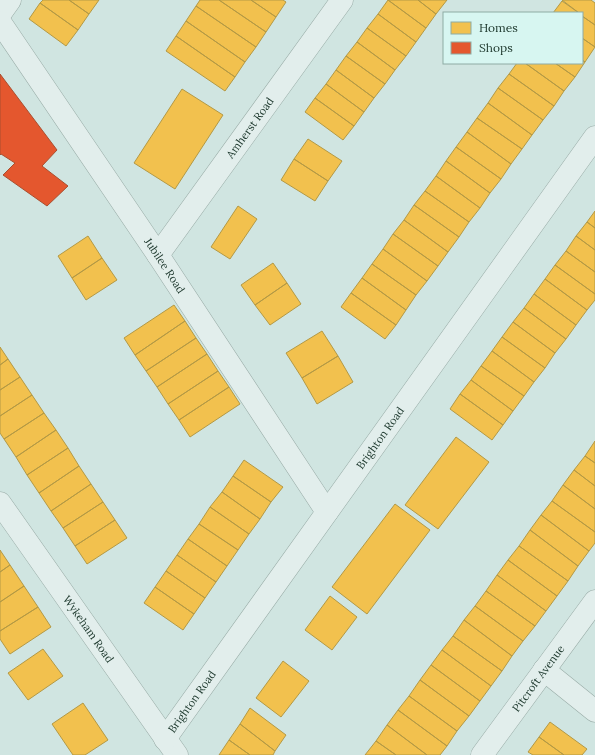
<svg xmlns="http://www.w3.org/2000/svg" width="595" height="755" font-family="Lora,serif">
	<rect width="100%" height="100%" fill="#d0e5e1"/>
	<path fill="#f2c14e" stroke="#b39945" d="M43 0H69L89 14 78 30 40 3Z
		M69 0H99L89 14Z
		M200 0H219L266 32 256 47 196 6Z
		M219 0H251L276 17 266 32Z
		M251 0H283L286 2 276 17Z
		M388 0H418L436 14 426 28Z
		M388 0 426 28 416 42 378 14Z
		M418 0H447L436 14Z
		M562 0H591L595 3V25L582 16V13H579Z
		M562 1 579 13H553Z
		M40 3 78 30 66 46 29 19Z
		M196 6 256 47 245 62 186 21Z
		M378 14 416 42 406 56 367 28Z
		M582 16 595 25V47L582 38Z
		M186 21 245 62 235 77 176 36Z
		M367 28 406 56 395 70 357 42Z
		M176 36 235 77 225 91 166 51Z
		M582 38 595 47 585 62 582 60Z
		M357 42 395 70 385 84 346 56Z
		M346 56 385 84 374 98 336 70Z
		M582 60 585 62 575 77 555 63H582Z
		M517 63H525L564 91 554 106 509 74Z
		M525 63H555L575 77 564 91Z
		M336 70 374 98 364 112 326 84Z
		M509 74 554 106 543 120 498 88Z
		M326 84 364 112 354 126 315 98Z
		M498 88 543 120 532 135 488 103Z
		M182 89 223 115 175 189 134 163Z
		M315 98 354 126 343 140 305 112Z
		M488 103 532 135 522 149 477 118Z
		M477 118 522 149 511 164 467 132Z
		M467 132 511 164 501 179 456 147Z
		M308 139 342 161 328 181 294 159Z
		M456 147 501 179 490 193 446 161Z
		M294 159 328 181 315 201 281 180Z
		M446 161 490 193 480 208 436 176Z
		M436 176 480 208 469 222 425 191Z
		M425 191 469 222 459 237 414 205Z
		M414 205 459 237 448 252 404 220Z
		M238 206 257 219 230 259 211 247Z
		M595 211V228L587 222Z
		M404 220 448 252 438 266 393 234Z
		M587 222 595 228V250L576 236Z
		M393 234 438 266 427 281 383 249Z
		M88 236 102 258 72 278 58 256Z
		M576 236 595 250V272L566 251Z
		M383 249 427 281 416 295 372 264Z
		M566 251 595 272V294L555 265Z
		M102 258 117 280 86 300 72 278Z
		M273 263 287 283 255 305 241 285Z
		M372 264 416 295 406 310 362 278Z
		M555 265 595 294V300L587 310 545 279Z
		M362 278 406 310 396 325 351 293Z
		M545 279 587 310 576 325 534 294Z
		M287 283 301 304 270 325 255 305Z
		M351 293 396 325 385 339 341 307Z
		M534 294 576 325 566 339 524 308Z
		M174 305 185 321 135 355 124 338Z
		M524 308 566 339 555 353 513 322Z
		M185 321 196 338 146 371 135 355Z
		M513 322 555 353 545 368 502 337Z
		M322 331 338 356 302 378 286 353Z
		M502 337 545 368 534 382 492 351Z
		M196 338 207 354 157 387 146 371Z
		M0 347 8 359 0 365Z
		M492 351 534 382 524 396 481 366Z
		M207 354 218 371 168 404 157 387Z
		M338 356 353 382 317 404 302 378Z
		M8 359 20 377 0 390V365Z
		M481 366 524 396 513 411 471 380Z
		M218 371 229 387 179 420 168 404Z
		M20 377 32 395 0 416V390Z
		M471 380 513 411 503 425 460 394Z
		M229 387 240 404 190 437 179 420Z
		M460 394 503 425 492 440 450 409Z
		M32 395 44 413 4 439 0 433V416Z
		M44 413 56 430 16 457 4 439Z
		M56 430 68 448 27 475 16 457Z
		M456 437 489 462 438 529 405 505Z
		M595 441V463L585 456Z
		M68 448 79 466 39 493 27 475Z
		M585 456 595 463V486L574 470Z
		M244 460 283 487 271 502 233 476Z
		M79 466 91 484 51 511 39 493Z
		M574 470 595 486V509L563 485Z
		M233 476 271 502 260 519 222 492Z
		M91 484 103 502 63 528 51 511Z
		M563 485 595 509V532L552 501Z
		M222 492 260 519 249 534 210 507Z
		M552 501 595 532V543L589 551 541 515Z
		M103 502 115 520 75 546 63 528Z
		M395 504 430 530 367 614 332 587Z
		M210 507 249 534 238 550 199 524Z
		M541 515 589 551 578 566 530 530Z
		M115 520 127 538 87 564 75 546Z
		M199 524 238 550 227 566 188 539Z
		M530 530 578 566 568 581 519 546Z
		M188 539 227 566 216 582 177 555Z
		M519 546 568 581 557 596 508 560Z
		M0 550 10 565 0 572Z
		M177 555 216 582 205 598 166 571Z
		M508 560 557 596 546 611 497 575Z
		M10 565 24 586 0 602V572Z
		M166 571 205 598 194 614 155 587Z
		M497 575 546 611 535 626 486 591Z
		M24 586 38 607 0 631V602Z
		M155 587 194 614 183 630 144 603Z
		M486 591 535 626 523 641 475 606Z
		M330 596 357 617 332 650 305 630Z
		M475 606 523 641 512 656 464 620Z
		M38 607 51 627 10 654 0 639V631Z
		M464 620 512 656 502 671 453 636Z
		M453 636 502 671 491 686 442 650Z
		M43 649 63 676 28 700 8 673Z
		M442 650 491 686 480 701 431 665Z
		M283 661 309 681 281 717 256 698Z
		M431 665 480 701 469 716 420 680Z
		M420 680 469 716 457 731 409 696Z
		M409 696 457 731 447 746 398 710Z
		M83 703 108 740 85 755H73L52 724Z
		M250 708 286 735 275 751 240 724Z
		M398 710 447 746 440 755H427L387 725Z
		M550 722 587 749 582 755H564L539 737Z
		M240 724 275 751 273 755H250L229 740Z
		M387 725 427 755H396L376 741Z
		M539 737 564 755H533L528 752Z
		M229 740 250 755H219Z
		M376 741 396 755H365Z"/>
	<path fill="#e4572e" stroke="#a94f2f" d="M0 74 57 150 42 166 68 186 47 206 3 175 15 163 1 154 0 155Z"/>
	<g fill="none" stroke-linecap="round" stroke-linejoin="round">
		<defs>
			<g id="minor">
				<path d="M0 14 10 0"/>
				<path id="s1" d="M0 22 158 255 327 512"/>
				<path id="s2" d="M158 255 342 0"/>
				<path id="s3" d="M0 503 177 755"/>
				<path d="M544 670 595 711"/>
				<path id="s4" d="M165 739 595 137"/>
				<path id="s5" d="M482 755 595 601"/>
			</g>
		</defs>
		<use href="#minor" stroke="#98aba6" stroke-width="23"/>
		<use href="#minor" stroke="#e2eeec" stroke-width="22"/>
	</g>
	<g text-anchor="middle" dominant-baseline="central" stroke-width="4" stroke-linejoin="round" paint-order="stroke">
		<g font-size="11" fill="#203b30" stroke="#d7f6f1">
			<text stroke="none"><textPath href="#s2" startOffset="157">Amherst Road</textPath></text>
			<text stroke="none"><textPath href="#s1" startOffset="294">Jubilee Road</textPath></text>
			<text stroke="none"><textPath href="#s4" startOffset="370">Brighton Road</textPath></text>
			<text stroke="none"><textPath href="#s3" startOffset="154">Wykeham Road</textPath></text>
			<text stroke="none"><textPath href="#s5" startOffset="95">Pitcroft Avenue</textPath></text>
			<text stroke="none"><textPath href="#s4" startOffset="46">Brighton Road</textPath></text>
		</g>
	</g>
	<rect x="443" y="12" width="140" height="52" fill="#d7f6f1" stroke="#8eaba4"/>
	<rect x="451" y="22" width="20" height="12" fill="#f2c14e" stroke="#8eaba4"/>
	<text x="479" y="32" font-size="12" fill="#203b30">Homes</text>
	<rect x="451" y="42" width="20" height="12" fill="#e4572e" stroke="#8eaba4"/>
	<text x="479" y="52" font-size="12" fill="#203b30">Shops</text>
</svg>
